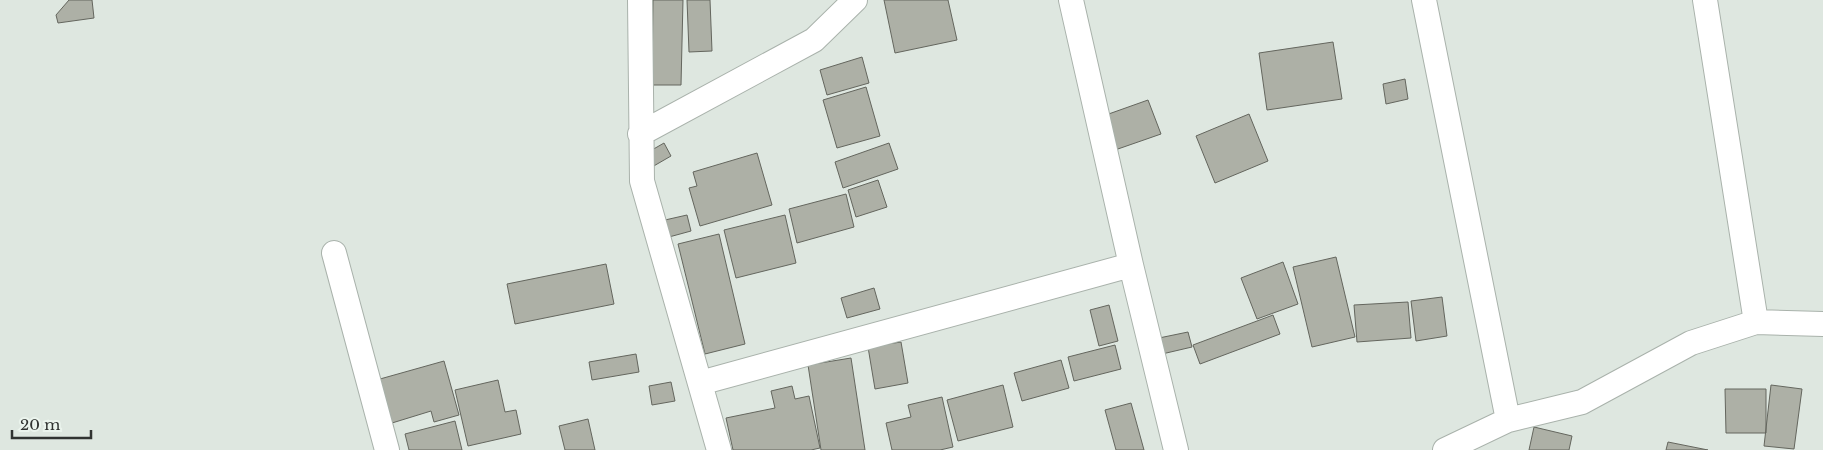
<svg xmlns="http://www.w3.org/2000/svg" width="1823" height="450" font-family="'Libre Baskerville',serif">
	<rect width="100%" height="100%" fill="#dee7e0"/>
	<path fill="#adb0a6" stroke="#64665e" d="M69 0H92L94 18 58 23 56 15Z
		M653 0H683L681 85H652Z
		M687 0H710L712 51 689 52Z
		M884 0H948L957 40 895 53Z
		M1333 42 1342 99 1267 110 1259 53Z
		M862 57 869 83 827 95 820 70Z
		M1405 79 1408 99 1386 104 1383 84Z
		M866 87 880 136 837 148 823 100Z
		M1148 100 1161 134 1115 150 1103 116Z
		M1249 114 1268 161 1215 183 1196 136Z
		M664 143 671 156 652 167 645 154Z
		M889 143 898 169 843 188 835 162Z
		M757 153 772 205 700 226 689 188 697 186 693 172Z
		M878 180 887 207 856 217 848 190Z
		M846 194 854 227 797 243 789 209Z
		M687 215 691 231 669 237 665 220Z
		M785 215 796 263 736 278 724 230Z
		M719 234 745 344 705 354 678 244Z
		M1336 257 1355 337 1312 347 1293 267Z
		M1283 262 1298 304 1257 319 1241 278Z
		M606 264 614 304 515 324 507 284Z
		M874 288 880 309 847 318 841 298Z
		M1442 297 1447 336 1416 341 1411 301Z
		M1408 302 1411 338 1357 342 1354 305Z
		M1109 305 1118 341 1099 346 1090 310Z
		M1273 315 1280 334 1200 364 1193 345Z
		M1188 332 1192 347 1162 354 1159 338Z
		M901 342 908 383 875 389 868 347Z
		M1115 345 1121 369 1074 381 1068 357Z
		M636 354 639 372 592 380 589 362Z
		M851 358 865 450H821L808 365Z
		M1061 360 1069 388 1022 401 1014 373Z
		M444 361 459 415 434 422 431 411 392 423 380 379Z
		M498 380 505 412 516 410 521 434 468 446 455 390Z
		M671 382 675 401 652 405 649 386Z
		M1003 385 1013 427 958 441 947 400Z
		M1771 385 1802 389 1794 449 1764 446Z
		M792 386 795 399 809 396 820 448 811 450H733L726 418 775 408 771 391Z
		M1725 389H1766V433H1726Z
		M942 397 953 447 940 450H892L886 423 911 417 908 405Z
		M1131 403 1144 450H1116L1105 410Z
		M588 419 595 450H565L559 426Z
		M455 421 462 450H409L405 434Z
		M1534 427 1572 436 1569 450H1529Z
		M1668 442 1708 450H1666Z"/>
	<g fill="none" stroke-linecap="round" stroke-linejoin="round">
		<defs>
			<path id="street" d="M640 0 642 181 719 450
				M1071 0 1131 265 1176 450
				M1424 0 1508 420
				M1705 0 1756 322
				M640 134 814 40 855 0
				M334 253 387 450
				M700 383 1131 265
				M1445 450 1508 420 1582 402 1691 343 1756 322 1823 324"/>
		</defs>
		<use href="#street" stroke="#a9b2ab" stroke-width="26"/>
		<use href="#street" stroke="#fff" stroke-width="24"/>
	</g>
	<path d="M12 430v8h79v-8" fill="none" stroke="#303331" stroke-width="2.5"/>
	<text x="20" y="430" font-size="15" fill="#303331" stroke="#ebf4ed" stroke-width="4" paint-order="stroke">20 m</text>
</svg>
